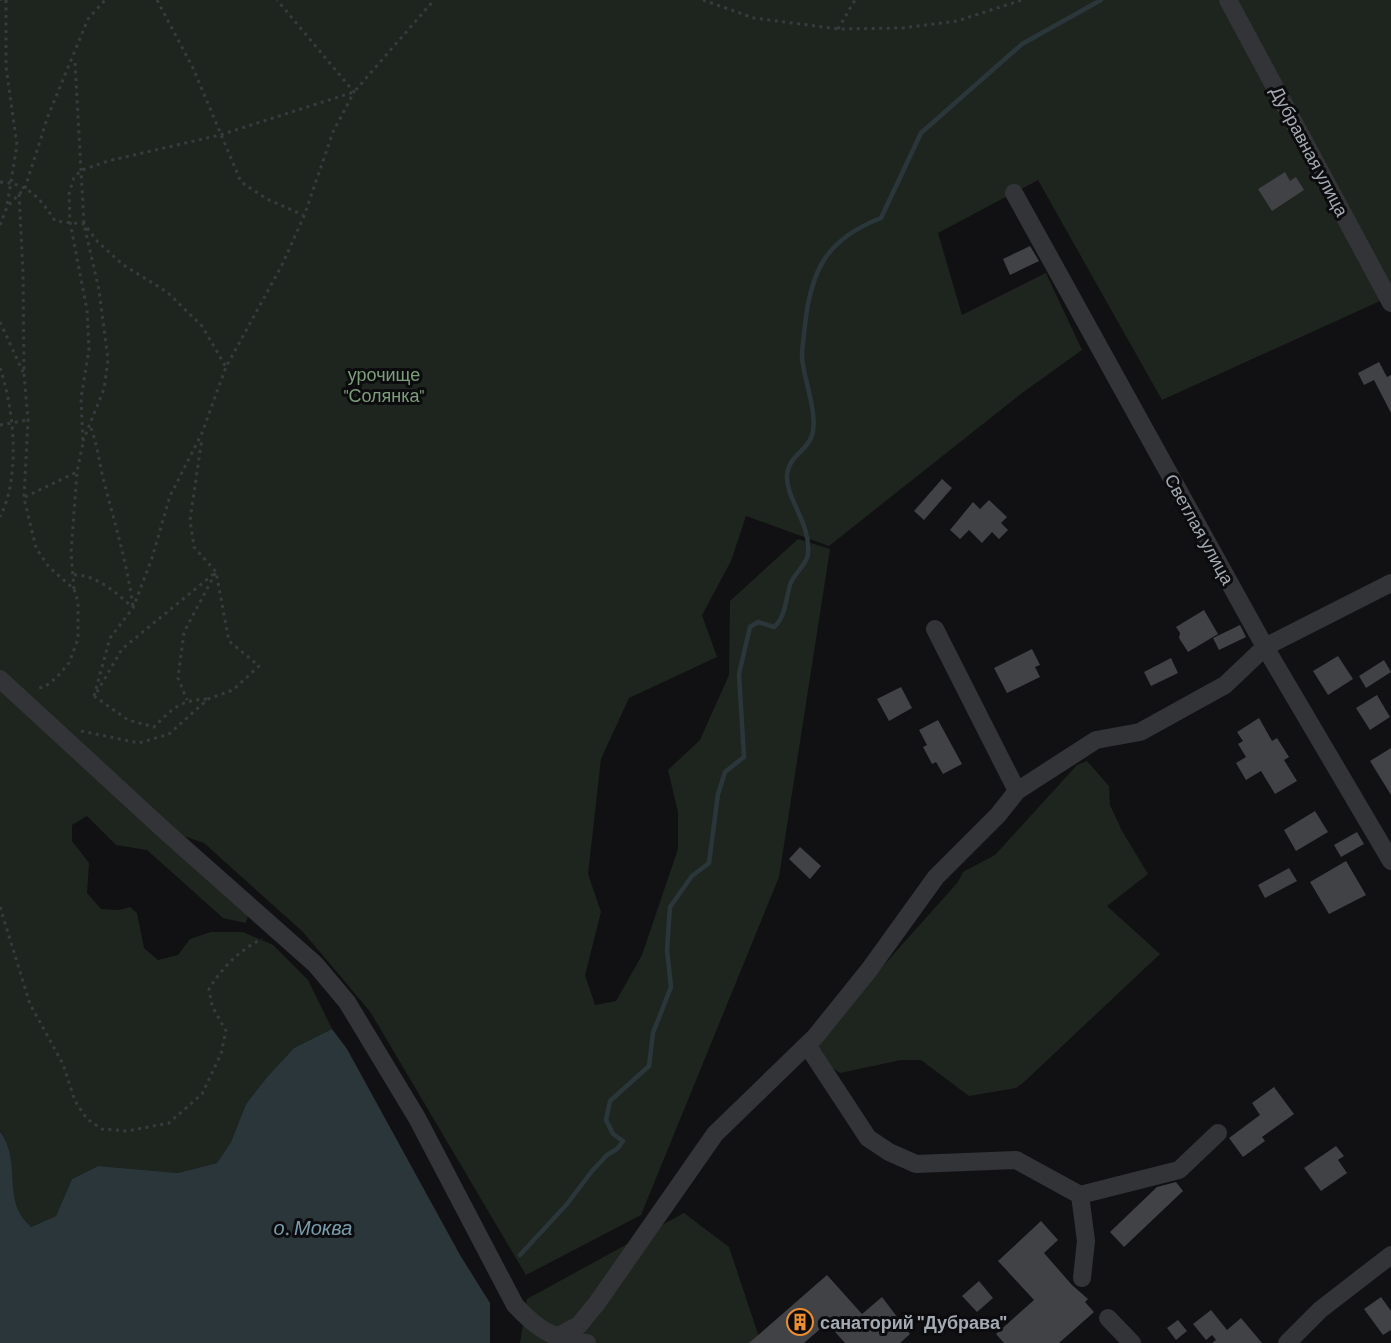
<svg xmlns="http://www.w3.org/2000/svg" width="1391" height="1343" font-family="Barlow,sans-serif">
	<rect width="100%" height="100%" fill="#111113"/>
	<path fill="#1e251e" d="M0 0H1391V296L1162 400 1038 180 938 233 962 315 1046 273 1082 350 1022 393 829 546 746 516 731 561 702 615 717 657 629 698 601 759 588 874 601 912 585 975 595 1005 616 1001 642 955 678 849V812L668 770 700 740 729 675 730 601 798 539 830 549 779 877 641 1215 526 1275 371 1013 342 978 303 932 204 843 146 823 248 916 246 923 223 918 147 850 116 845 87 816 72 825V841L89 863 87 893 101 909 119 910 130 907 137 913 144 948 158 960 178 955 190 939 211 932H243L273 945 308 980 332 1029 294 1048 268 1076 246 1104 231 1142 217 1163 178 1173 98 1166 72 1179 56 1216 31 1227C26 1224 18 1221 15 1217 0 1191 18 1157 0 1130Z
		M1087 761 1109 786 1110 805 1122 831 1148 874 1107 906 1160 954 1024 1082 1016 1088 969 1096 921 1060H901L840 1073 822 1061 815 1042 958 882 963 872 995 855 1077 765Z
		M684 1213 729 1247 761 1343H520L527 1299Z"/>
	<path fill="#2b363b" d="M332 1029 347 1049 460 1255 490 1303V1343H0V1131C23 1164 0 1200 31 1227L56 1216 72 1179 98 1166 178 1173 217 1163 231 1142 246 1104 268 1076 294 1048Z"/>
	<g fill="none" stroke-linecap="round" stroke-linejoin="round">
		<path stroke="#2b363b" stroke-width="4.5" d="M520 1255 567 1204 592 1171 607 1155 617 1149 623 1141 613 1134 606 1120 610 1101 649 1066 653 1033 671 987 667 950 670 907 692 876 709 863 718 794 725 772 744 757 739 674 750 627 758 622 774 627C785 618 786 599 790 585 793 574 807 565 808 554 811 523 786 499 787 476 788 457 805 452 811 438 820 417 803 378 802 357 802 347 804 335 805 325 811 269 827 239 881 218L921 133 1022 44 1101 0"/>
	</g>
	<path fill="#404246" d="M1285 172 1290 181 1296 177 1304 190 1272 211 1258 189Z
		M1030 246 1039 261 1010 275 1003 259Z
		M1379 362 1387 377 1391 375V413L1374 380 1364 385 1358 373Z
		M942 479 952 488 924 520 914 511Z
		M989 500 1007 517 1001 523 1008 530 999 539 992 532 982 543 969 530 960 539 950 530 973 502 980 509Z
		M1204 610 1218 634 1188 652 1179 638 1180 633 1176 627Z
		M1240 625 1246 637 1219 650 1213 638Z
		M1032 649 1040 665 1035 667 1040 677 1007 693 994 668Z
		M1338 656 1353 679 1328 695 1313 671Z
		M1171 658 1178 673 1151 686 1144 672Z
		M1384 660 1391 672 1366 688 1359 676Z
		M901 687 912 708 889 721 877 699Z
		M1377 695 1390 717 1370 730 1356 708Z
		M1259 718 1272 741 1277 738 1289 757 1284 760 1297 781 1275 794 1261 771 1246 780 1236 763 1246 757 1238 744 1243 741 1237 732Z
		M938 720 962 764 943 774 936 762 932 764 923 747 927 745 919 730Z
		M1391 748V795L1370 761Z
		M1315 811 1328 832 1296 851 1284 830Z
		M1357 832 1364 844 1341 857 1334 845Z
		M800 847 821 866 810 879 789 859Z
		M1346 861 1366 895 1329 914 1310 882Z
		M1289 868 1297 881 1265 898 1258 885Z
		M1274 1087 1294 1114 1262 1137 1265 1141 1243 1157 1229 1138 1260 1115 1252 1103Z
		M1336 1146 1344 1156 1338 1160 1347 1173 1321 1191 1304 1168Z
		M1176 1182 1183 1191 1124 1247 1110 1232 1157 1187Z
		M1041 1221 1058 1240 1044 1253 1072 1285 1088 1299 1085 1302 1094 1312 1059 1343H1004L996 1334 1034 1300 998 1261Z
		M827 1275 862 1314 882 1297 910 1334 900 1343H845L827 1323 804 1343H749Z
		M979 1281 993 1298 977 1312 962 1296Z
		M1381 1297 1391 1311V1330L1383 1335 1364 1309Z
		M1211 1310 1227 1330 1241 1318 1262 1343H1212L1216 1340 1212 1335 1206 1340 1193 1324Z
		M1178 1320 1187 1331 1176 1340 1167 1328Z"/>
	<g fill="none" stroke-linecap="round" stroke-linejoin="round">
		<path stroke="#383b3e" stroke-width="3" stroke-dasharray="3 4.5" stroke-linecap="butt" d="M6 0V67L17 145 7 206
			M157 0 193 68 241 182 267 199 303 215
			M703 0 754 18 838 29 902 28 957 21 1022 0
			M0 1V0
			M838 29 855 0
			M75 63 84 224 99 290 108 360 104 389 83 441
			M0 182C28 183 41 199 55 221L84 224 98 242 122 264 167 292 202 326 226 367
			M19 194 23 272 24 374 28 420 24 498 36 548 49 567 74 589 78 602V639L69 663 56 678 46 686 36 689
			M0 225 7 207 25 188 48 116 88 19 105 0
			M0 322 23 372
			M0 368C14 409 21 476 0 517
			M0 425 28 420
			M91 428C97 444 99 460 103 478 114 521 127 562 133 607
			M25 497 77 472
			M74 575C95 574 117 593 132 607
			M74 589 71 553 77 472 83 443 81 398 89 350 87 310 70 222 69 194 74 177 82 170 108 161 220 135 354 92 434 0
			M97 692 122 649 216 572 184 632 178 678 187 700
			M94 696 110 638 133 608 152 558 170 496 202 433 226 367 282 265 304 216 333 132 354 92 277 0
			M94 696 128 720 154 727C173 708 180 700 208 699
			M81 731 139 743 169 734 208 699 233 690 259 666 229 641 216 572 194 547 190 520 202 438
			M0 907 30 1004 63 1064 75 1101 87 1119 102 1129 127 1131 169 1123 202 1094 221 1054 226 1031 212 1006 209 989C222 968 239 950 262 939"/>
		<path stroke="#323437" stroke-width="18" d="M1228 0 1391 303
			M1014 193 1265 647 1391 861
			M935 629 1017 791
			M0 679 165 831 315 964 347 1002 417 1118 515 1305C537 1329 554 1340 587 1343
			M807 1045 868 1138 889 1152 916 1164 1016 1160 1080 1195 1179 1170 1218 1133
			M1080 1195 1086 1241 1082 1278
			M1108 1318 1132 1343
			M557 1337 579 1325 597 1303 715 1134 815 1037 869 970 936 877 998 815 1017 791 1096 740 1140 732 1225 685 1265 647 1391 583
			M1287 1343 1320 1310 1391 1255"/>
	</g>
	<defs>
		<symbol id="building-ring" viewBox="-11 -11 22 22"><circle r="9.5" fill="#0c0c0e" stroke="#ed8f2e" stroke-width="1.5"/><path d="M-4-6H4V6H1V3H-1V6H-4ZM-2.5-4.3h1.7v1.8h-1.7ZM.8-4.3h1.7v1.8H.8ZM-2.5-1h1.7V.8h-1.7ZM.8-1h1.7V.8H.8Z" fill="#ed8f2e"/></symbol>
	</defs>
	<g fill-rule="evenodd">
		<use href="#building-ring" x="785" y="1307" width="30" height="30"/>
	</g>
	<g text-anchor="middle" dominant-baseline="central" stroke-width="6" stroke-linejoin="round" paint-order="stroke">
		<g font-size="18" fill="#a3aab3" stroke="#0c0c0e">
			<text transform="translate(1310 151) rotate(62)">Дубравная улица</text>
			<text transform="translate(1200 529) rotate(61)">Светлая улица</text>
		</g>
		<g font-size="18" fill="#7d9e7a" stroke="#0c0c0e">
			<text x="384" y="374">урочище<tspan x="384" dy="21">"Солянка"</tspan></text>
		</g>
		<g font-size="18" font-weight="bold" fill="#a3aab3" stroke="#0c0c0e" text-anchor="start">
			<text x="820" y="1322">санаторий "Дубрава"</text>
		</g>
		<g font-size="20" font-style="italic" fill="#7a9eae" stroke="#0c0c0e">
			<text x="313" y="1227">о. Моква</text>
		</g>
	</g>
</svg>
